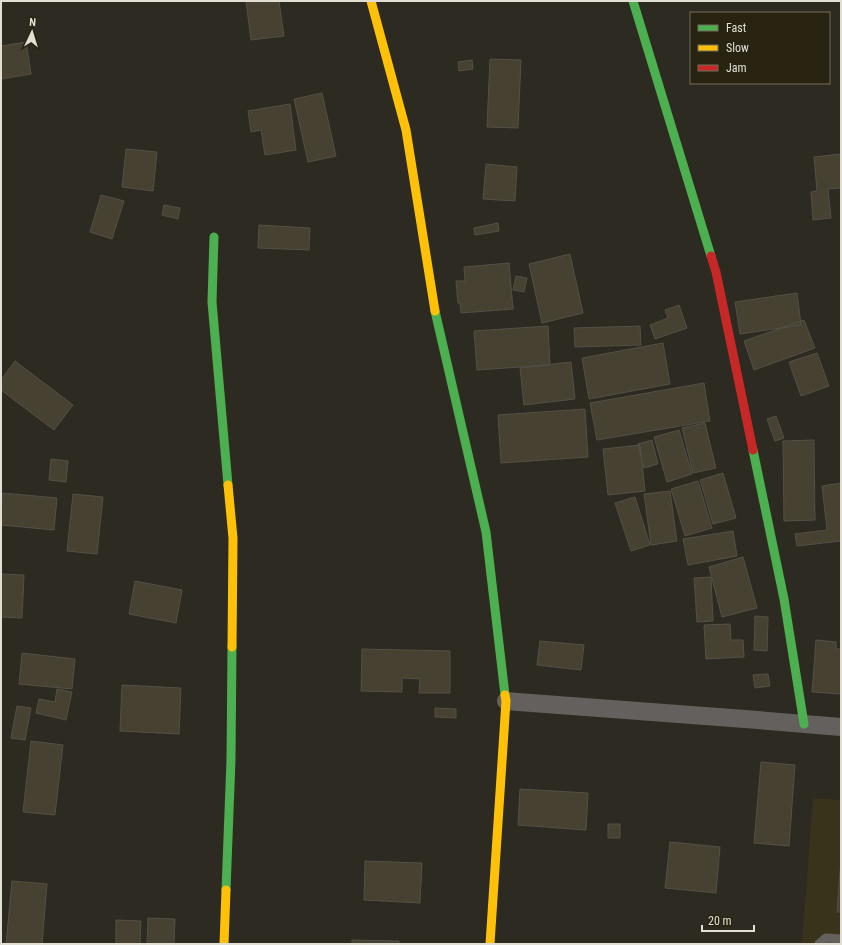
<svg xmlns="http://www.w3.org/2000/svg" width="842" height="945" font-family="'Roboto Condensed',sans-serif">
	<rect width="100%" height="100%" fill="#2d2a21"/>
	<path fill="#39331b" d="M813 798 841 800V944H802Z"/>
	<path fill="#464130" stroke="#535048" d="M246 1H279L284 36 251 40Z
		M26 42 31 74 1 79V46Z
		M490 59 521 60 518 128 487 127Z
		M472 60 473 69 459 71 458 62Z
		M322 93 336 156 308 162 294 99Z
		M290 104 296 150 265 155 261 130 251 132 248 111Z
		M126 149 157 152 153 191 122 187Z
		M841 154V188L828 189 831 218 813 220 811 192 817 191 814 157Z
		M486 164 517 167 515 201 483 199Z
		M101 195 124 201 112 239 90 232Z
		M164 205 180 208 178 219 162 215Z
		M498 223 499 231 475 235 474 228Z
		M259 225 310 228 309 250 258 248Z
		M570 254 583 313 542 323 529 264Z
		M509 263 513 309 461 313 460 303H458L456 281H465L464 267Z
		M516 276 527 278 524 292 513 290Z
		M797 293 801 325 740 334 735 302Z
		M679 305 687 328 655 339 650 325 668 318 665 310Z
		M804 320 815 348 754 370 744 341Z
		M548 326 550 365 477 370 474 331Z
		M640 326 641 345 575 347 574 328Z
		M663 343 670 384 589 399 582 358Z
		M817 353 829 386 801 396 789 362Z
		M15 361 73 405 54 430 1 390V380Z
		M571 362 575 399 524 405 520 368Z
		M704 383 710 421 597 440 590 403Z
		M585 409 588 457 501 463 498 415Z
		M776 416 784 438 775 441 767 419Z
		M705 423 716 468 693 473 682 428Z
		M679 430 692 474 667 482 654 437Z
		M652 440 658 464 644 468 638 444Z
		M814 440 815 520 784 521 783 441Z
		M640 445 645 491 608 495 603 449Z
		M51 459 68 461 66 482 49 480Z
		M723 473 736 518 713 524 700 480Z
		M698 481 712 528 685 536 671 489Z
		M841 483V541L797 546 795 534 827 530 822 486Z
		M670 491 677 541 651 545 644 494Z
		M2 493 57 498 54 530 1 525Z
		M73 494 103 497 97 554 67 551Z
		M635 497 650 545 631 551 615 503Z
		M733 531 737 556 688 565 683 539Z
		M743 557 757 608 722 617 709 567Z
		M1 574 24 575 22 618 1 617Z
		M711 577 713 621 697 622 694 578Z
		M135 581 182 590 176 623 129 614Z
		M755 616 768 617 767 651 754 650Z
		M730 624 731 640H743L744 657 706 659 704 625Z
		M816 640 836 642V649H841V694L812 692Z
		M540 641 584 645 581 670 537 665Z
		M362 649 450 651V693H419L420 679 402 678V692L361 691Z
		M22 653 75 659 72 689 19 684Z
		M768 674 770 686 755 688 753 675Z
		M122 685 181 688 179 734 120 731Z
		M57 689 72 692 66 720 36 713 39 699 55 702Z
		M17 706 31 708 25 740 11 738Z
		M435 708 456 709V718L435 717Z
		M31 741 63 745 55 815 23 812Z
		M761 762 795 765 789 846 754 843Z
		M520 789 588 793 586 830 518 825Z
		M608 824H620V838H608Z
		M670 842 720 847 716 893 665 888Z
		M841 859V912H837Z
		M365 861 422 863 420 903 364 900Z
		M12 881 47 884 42 944H6Z
		M148 918 175 919 174 944H147Z
		M116 920 141 921 140 944H116Z
		M352 940 399 941V944H352Z"/>
	<g fill="none" stroke-linecap="round" stroke-linejoin="round">
		<path stroke="#64605d" stroke-width="9" d="M819 944 826 938 841 939"/>
		<path stroke="#64605d" stroke-width="18" d="M506 701 745 719 841 727"/>
		<path stroke="#4caf50" stroke-width="9" d="M633 1 711 256
			M214 237 212 302 228 485
			M435 311 486 532 505 695
			M753 450 784 599 804 724
			M226 890 231 760 232 647"/>
		<path stroke="#ffc107" stroke-width="9" d="M371 1 406 130 435 311
			M228 485 233 538 232 647
			M224 944 226 890
			M490 944 506 701 505 695"/>
		<path stroke="#c62828" stroke-width="9" d="M711 256 716 272 753 450"/>
	</g>
	<rect width="842" height="945" fill="none" stroke="#e1ded3" stroke-width="4"/>
	<rect x="690" y="12" width="140" height="72" fill="#292411" stroke="#736e5f"/>
	<rect x="698" y="25" width="20" height="6" fill="#4caf50" stroke="#736e5f"/>
	<text x="726" y="32" font-size="12" fill="#e1ded3">Fast</text>
	<rect x="698" y="45" width="20" height="6" fill="#ffc107" stroke="#736e5f"/>
	<text x="726" y="52" font-size="12" fill="#e1ded3">Slow</text>
	<rect x="698" y="65" width="20" height="6" fill="#c62828" stroke="#736e5f"/>
	<text x="726" y="72" font-size="12" fill="#e1ded3">Jam</text>
	<g transform="translate(32 32) rotate(4)" stroke="#292411" stroke-width="3" paint-order="stroke">
	<path d="M0-3L7 15L0 10L-7 15Z" fill="#e1ded3"/>
	<text y="-6" font-size="11" font-weight="bold" text-anchor="middle" fill="#e1ded3">N</text>
	</g>
	<path d="M702 925v6h52v-6" fill="none" stroke="#e1ded3" stroke-width="2"/>
	<text x="708" y="925" font-size="12" fill="#e1ded3" stroke="#292411" stroke-width="3" paint-order="stroke">20 m</text>
</svg>
